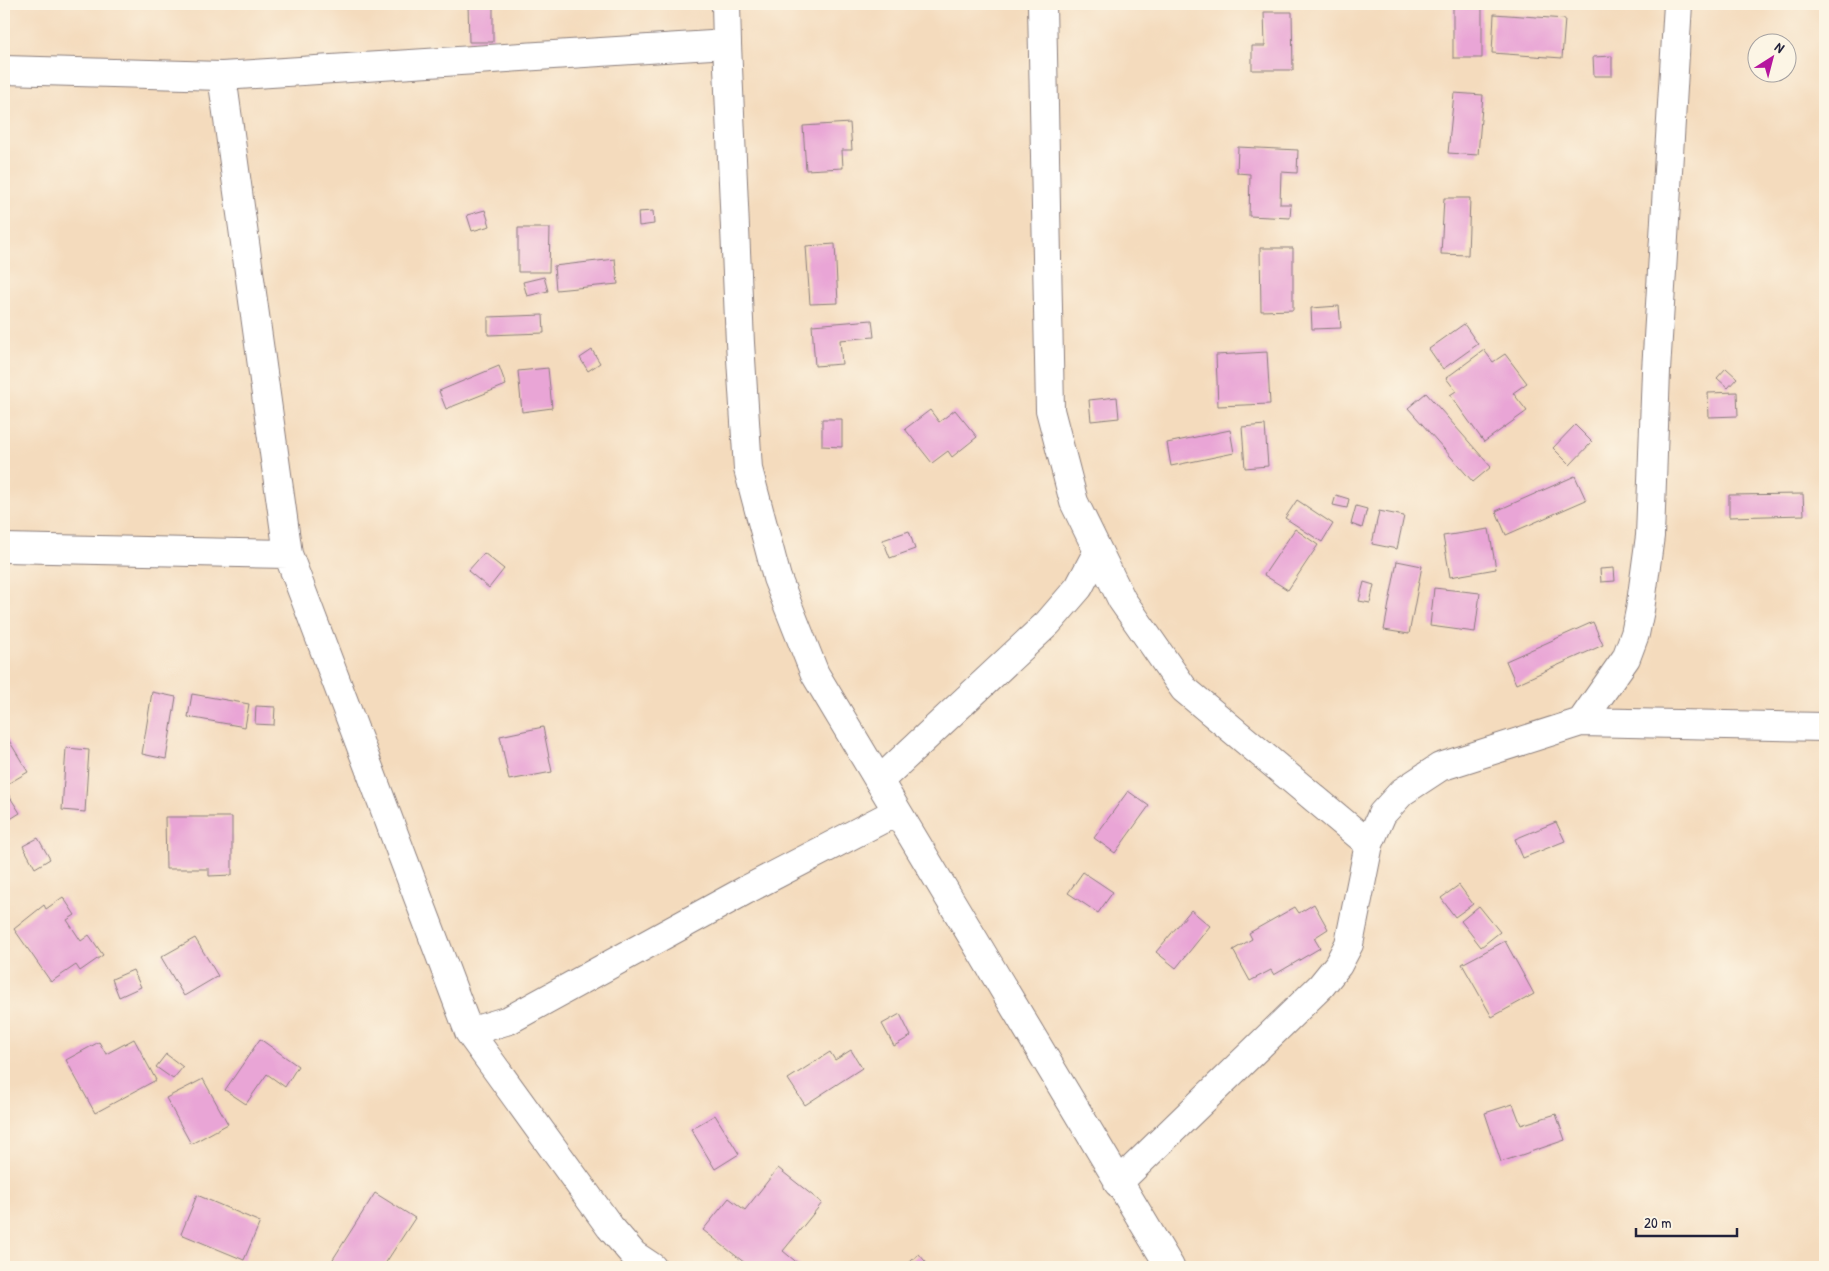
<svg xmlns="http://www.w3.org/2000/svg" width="1829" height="1271" font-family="'Patrick Hand',sans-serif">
	<rect width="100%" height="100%" fill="#fcf5e5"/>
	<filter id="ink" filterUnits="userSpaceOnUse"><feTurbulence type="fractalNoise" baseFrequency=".02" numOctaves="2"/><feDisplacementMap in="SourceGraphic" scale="10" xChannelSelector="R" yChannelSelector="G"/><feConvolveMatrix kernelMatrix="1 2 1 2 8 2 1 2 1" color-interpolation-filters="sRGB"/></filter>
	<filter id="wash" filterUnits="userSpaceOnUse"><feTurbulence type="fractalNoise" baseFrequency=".0096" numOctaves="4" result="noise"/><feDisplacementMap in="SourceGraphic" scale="20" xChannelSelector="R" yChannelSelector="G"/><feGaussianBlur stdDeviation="1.12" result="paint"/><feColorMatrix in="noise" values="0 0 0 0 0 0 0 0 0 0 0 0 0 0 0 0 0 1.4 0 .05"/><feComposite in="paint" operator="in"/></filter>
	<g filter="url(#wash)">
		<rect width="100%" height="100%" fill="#f4dbbd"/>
		<g id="blocks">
			<path fill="#e9a5d6" d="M468 4H493V42H469Z
				M1453 4H1482V58H1453Z
				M1264 12H1292L1293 70H1252V46H1265Z
				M1494 14 1565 19 1562 58 1492 53Z
				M1612 56V76H1594L1593 57Z
				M1454 93 1483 95 1478 155 1448 153Z
				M850 123 852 150H842L843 168 806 170 803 126Z
				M1238 147 1298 150 1297 173 1281 172 1280 204H1291L1290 218 1249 216 1250 174 1237 173Z
				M1444 198H1470L1468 255 1441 254Z
				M485 210 490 226 472 231 467 215Z
				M653 211 654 224 639 226 638 212Z
				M518 228H550L549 272H518Z
				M835 244 838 303 810 304 806 246Z
				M1260 248H1293V310L1261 311Z
				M615 259 618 284 556 290 554 266Z
				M544 277 548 291 527 296 523 282Z
				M1339 306 1341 328 1312 329 1311 308Z
				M543 315 544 333 488 335V317Z
				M872 320 874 337 840 340 842 364 815 366 812 325Z
				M1464 324 1478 344 1443 369 1429 349Z
				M592 350 600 363 588 371 580 358Z
				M1484 350 1493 362 1505 354 1527 383 1513 393 1527 411 1484 442 1450 395 1456 391 1446 378Z
				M1267 352 1270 404 1218 406 1216 355Z
				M499 366 506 385 446 409 439 391Z
				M548 368 552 408 522 412 518 371Z
				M1726 368 1737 378 1728 388 1717 378Z
				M1737 392 1738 416 1709 417 1708 393Z
				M1426 393 1491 467 1473 482 1408 408Z
				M1117 397 1119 418 1091 421 1089 400Z
				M930 410 939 422 955 410 977 437 952 457 948 451 932 463 905 429Z
				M822 419H842V447L822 446Z
				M1265 425 1268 466 1245 468 1242 427Z
				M1575 425 1592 442 1570 465 1553 448Z
				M1230 430 1234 453 1171 466 1167 443Z
				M1575 476 1586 500 1506 535 1496 511Z
				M1803 494 1804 515 1729 517V495Z
				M1336 495 1349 499 1347 508 1333 505Z
				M1297 500 1333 524 1322 542 1285 518Z
				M1356 506 1367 509 1362 528 1351 524Z
				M1379 511 1404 516 1397 549 1372 544Z
				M1295 529 1318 545 1288 590 1264 575Z
				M1489 529 1496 569 1450 577 1443 536Z
				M909 531 915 549 890 558 883 540Z
				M484 553 504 569 489 588 468 571Z
				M1397 561 1422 566 1409 634 1384 630Z
				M1614 568 1615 581 1601 582 1600 569Z
				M1364 582 1374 585 1370 603 1359 601Z
				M1434 588 1480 593 1475 632 1430 626Z
				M1593 622 1603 645 1516 684 1506 661Z
				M152 692 176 697 166 759 142 754Z
				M192 694 249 704 245 727 188 717Z
				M256 706 275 707 274 725 255 724Z
				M543 727 552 772 509 780 500 736Z
				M5 734 28 772 4 786V735Z
				M66 748 89 750 85 812 62 810Z
				M1128 791 1149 806 1115 853 1094 838Z
				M8 794 20 813 4 823V796Z
				M165 817H232V875L209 876V869H166Z
				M1556 822 1565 841 1523 858 1515 839Z
				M38 838 50 859 35 868 23 846Z
				M1083 872 1113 892 1098 913 1068 893Z
				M1459 885 1473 904 1455 917 1441 898Z
				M63 897 75 915 67 920 81 941 89 935 103 955 80 971 76 965 51 982 14 929 44 905 46 909Z
				M1314 904 1328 929 1314 938 1320 948 1274 975 1271 970 1250 981 1233 950 1252 939 1249 933 1295 907 1299 913Z
				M1479 906 1500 932 1481 947 1461 921Z
				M1191 910 1210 926 1176 968 1156 952Z
				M195 938 218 976 184 996 161 957Z
				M1505 941 1534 994 1492 1017 1462 964Z
				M133 970 141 987 119 997 112 979Z
				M900 1014 911 1036 894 1046 882 1024Z
				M134 1039 156 1080 95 1113 66 1060 99 1042 106 1054Z
				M260 1039 298 1066 285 1087 267 1074 246 1104 225 1090Z
				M851 1050 862 1068 805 1105 788 1079 830 1052 835 1060Z
				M166 1054 183 1067 173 1079 156 1067Z
				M203 1079 228 1124 191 1144 166 1098Z
				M1513 1104 1521 1125 1556 1114 1565 1140 1501 1162 1485 1113Z
				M715 1115 739 1154 715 1169 691 1129Z
				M778 1168 822 1203 783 1251 800 1265 799 1267H750L703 1230 729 1198 745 1210Z
				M375 1193 415 1218 383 1267H328Z
				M197 1195 260 1222 244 1260 181 1234Z
				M919 1254 930 1267H904Z"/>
		</g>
	</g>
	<g filter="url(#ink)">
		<use href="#blocks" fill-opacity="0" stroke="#8b7e7c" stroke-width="1"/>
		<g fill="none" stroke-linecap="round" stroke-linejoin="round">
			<defs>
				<path id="minor" d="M1042 4 1050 410 1074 502 1122 600 1184 689 1369 844
					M4 70 222 76 727 44
					M222 76 288 554 469 1032 610 1227 634 1255 652 1267
					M4 548 288 554
					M1581 722 1626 658 1635 634 1640 610 1650 536 1656 371 1678 4
					M879 781 1048 623 1079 587 1098 551
					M469 1032 509 1020 746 890 896 812
					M1118 1183 1321 986 1338 965 1349 944 1369 844 1382 814 1402 792 1440 767 1581 722 1825 727"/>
				<path id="tertiary" d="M726 4 727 44 740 343 748 469 777 578 815 674 1170 1267"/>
			</defs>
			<use href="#minor" stroke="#8b7e7c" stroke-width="30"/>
			<use href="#tertiary" stroke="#8b7e7c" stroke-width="30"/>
			<use href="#minor" stroke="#fff" stroke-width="28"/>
			<use href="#tertiary" stroke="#fff" stroke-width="28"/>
		</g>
	</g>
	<rect width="1829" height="1271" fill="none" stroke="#fcf5e5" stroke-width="20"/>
	<g transform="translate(1772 58) rotate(36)"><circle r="24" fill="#fcf5e5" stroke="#a5a1a1"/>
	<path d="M0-4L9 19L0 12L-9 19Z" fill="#b5179e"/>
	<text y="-8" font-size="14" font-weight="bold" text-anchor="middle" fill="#22223b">N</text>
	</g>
	<path d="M1636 1228v8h101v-8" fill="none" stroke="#22223b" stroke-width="2.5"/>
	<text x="1644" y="1228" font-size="15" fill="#22223b" stroke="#fcf5e5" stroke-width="4" paint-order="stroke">20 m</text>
</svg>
